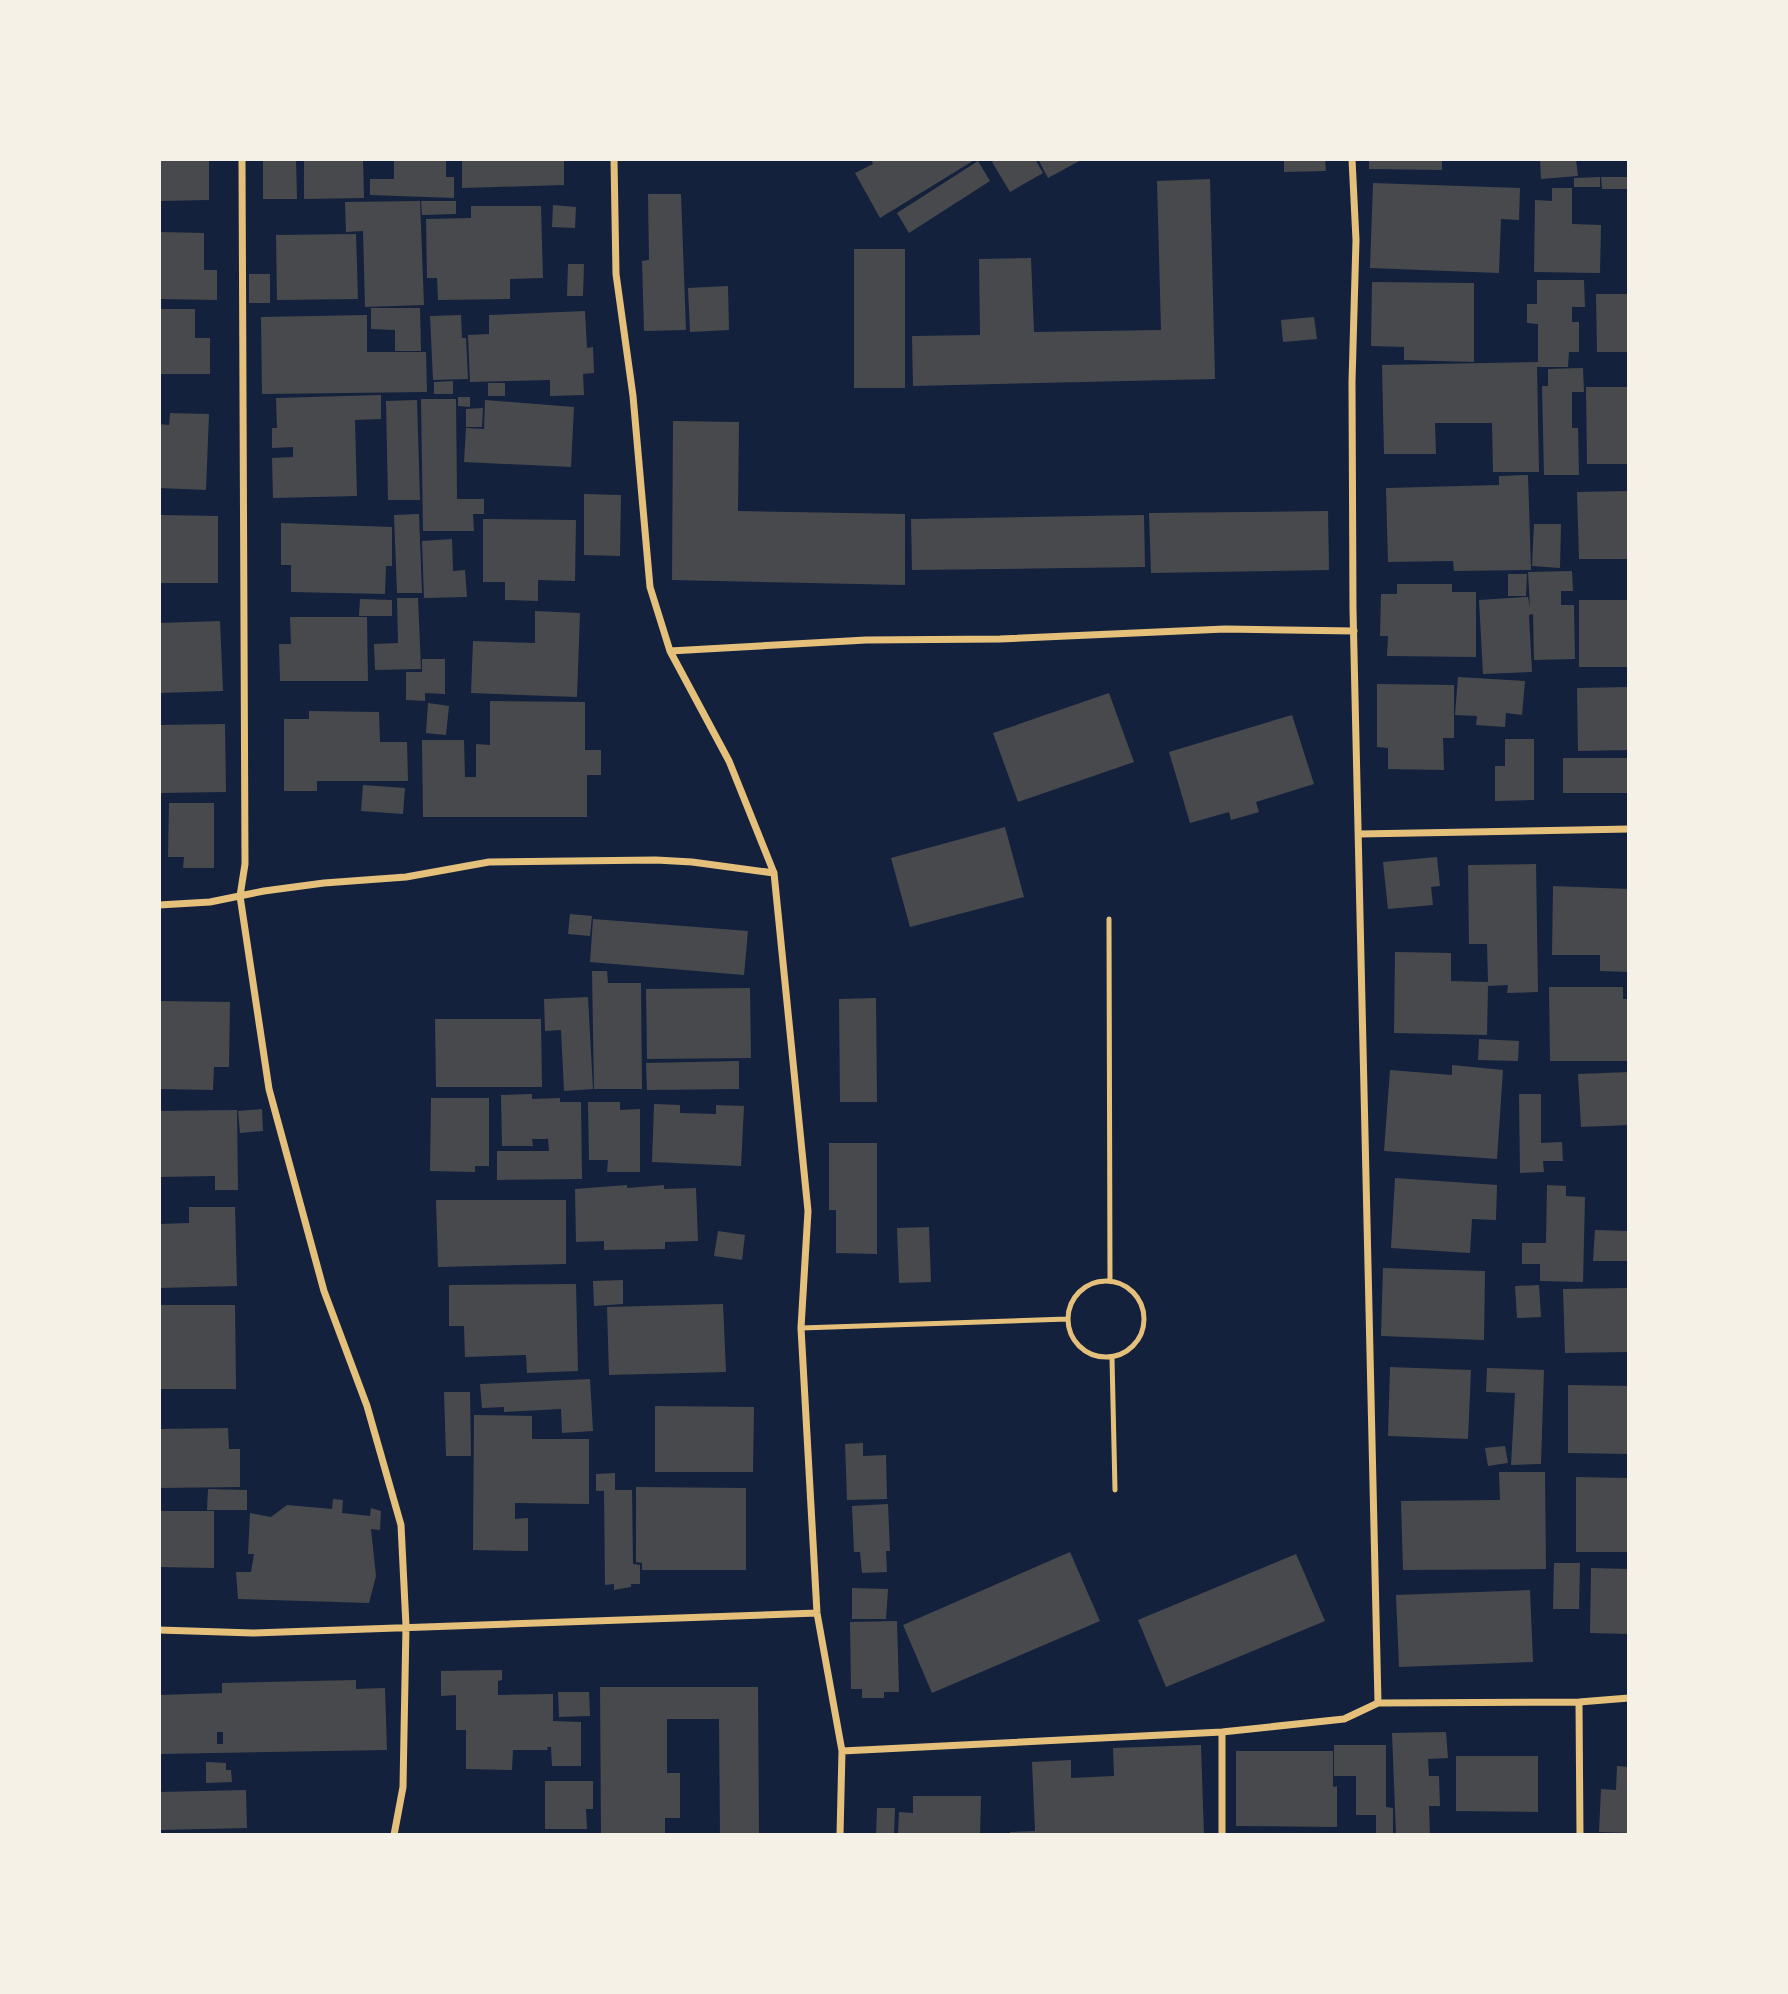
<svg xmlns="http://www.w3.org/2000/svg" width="1788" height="1994" font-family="'Nunito Sans',sans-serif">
	<rect width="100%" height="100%" fill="#14213d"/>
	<path fill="#48494c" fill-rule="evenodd" d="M159 159H209V200L159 201Z
		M263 159H296L297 199H263Z
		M304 159H363L364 198 304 199Z
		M394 159H446V177H454V198L370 195V179H394Z
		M462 159H564V185L462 188Z
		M871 159H976L880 218 855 173 873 164Z
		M997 159H1035L1043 173 1010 192 992 162Z
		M1038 159H1083L1048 178Z
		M1284 159H1325L1326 171 1284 172Z
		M1369 159H1442V170L1369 169Z
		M1540 159H1576L1578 176 1541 179Z
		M978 161 990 181 909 233 897 213Z
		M1600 177V187H1574V178Z
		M1601 177H1627V189H1602Z
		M1210 179 1215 379 913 386 912 336 980 335 979 259 1031 258 1034 332 1161 330 1157 181Z
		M1373 183 1520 188 1519 220 1501 219 1499 273 1370 268Z
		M1552 188H1572V224L1601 225 1600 273 1534 272 1535 200 1552 201Z
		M648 194H681L686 330 644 331 642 261 649 260Z
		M420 201 424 305 365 307 363 231 346 232 345 202Z
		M421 201H456V214L422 215Z
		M553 205 576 207 575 228 552 227Z
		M471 206H541L543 278 510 279V299L438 300 437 278H427L426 219 471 218Z
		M159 232 204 233V270H217V300L159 299Z
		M356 234 358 299 277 300 276 235Z
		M854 249H905V388H854Z
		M568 264H584L583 296H567Z
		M249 274H270V303H249Z
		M1537 280H1584L1585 307H1572V322H1579V352H1569L1568 367H1537L1539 472H1493L1492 423H1435L1436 454H1384L1382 365 1538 362V324L1527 323V304H1537Z
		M1372 282 1474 283V362L1404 360V347L1371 346Z
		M728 286 729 330 690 332 688 288Z
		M1596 294H1629V352H1597Z
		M371 308H420L421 351H395V330L371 329Z
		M159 309H195V338H210V374H159Z
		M585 311 587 348 593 347 594 373 583 374 584 395 550 396V380L470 382 468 335 489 334V315Z
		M367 315V352H426L427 392 262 394 261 317Z
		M461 315 462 338H466L468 379 433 380 430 316Z
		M1314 317 1317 339 1283 342 1281 320Z
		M1583 368 1584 392H1572V428H1578L1579 475H1544L1542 386H1548V369Z
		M453 381V394H434V382Z
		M488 383H505V396H488Z
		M1586 387H1629V464H1587Z
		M381 395V419L355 420 357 496 273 498 272 458 293 457V447L272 448V428H277L276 398Z
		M458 397H470V407L458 406Z
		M421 399H456L457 499H484V514H473L474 531H423Z
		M417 400 420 500H388L386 401Z
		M485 400 574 407 571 467 464 462 466 428 484 429Z
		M483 408 482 427H466V409Z
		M170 413 209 414 206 490 159 488V424L169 425Z
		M673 421 739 422 738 511 905 514V585L672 580Z
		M1528 475 1531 570 1454 571 1453 561 1388 562 1386 488 1499 485V476Z
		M1629 491V559H1579L1577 492Z
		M584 494 621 495 620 556 584 555Z
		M1328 511 1329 570 1151 573 1149 513Z
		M419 514 422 593H397L394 515Z
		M159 515 218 516V583H159Z
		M1144 515 1145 567 912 570 911 519Z
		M483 519 576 520 575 581 538 580V601L505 600V582H483Z
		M281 523 392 527V566H386L385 594 291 592V565H281Z
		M1534 524H1561L1560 568 1532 566Z
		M452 539 453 571 465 570 467 597 424 598 422 541Z
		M1572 571 1573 591H1561V605H1574L1575 659 1534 660 1533 614 1529 615 1532 672 1483 674 1479 600 1528 597 1530 608 1528 572Z
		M1508 574H1527L1526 596H1508Z
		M1397 584H1452V592H1476V657L1387 656 1388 636H1380L1381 594H1397Z
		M397 598H418L421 669 375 670 374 644 398 643Z
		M360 599 392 600V616H359Z
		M1579 600H1629V667H1579Z
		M535 611 580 613 577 697 471 693 473 641 535 643Z
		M290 617H367L368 681H280L279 644H291Z
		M220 621 223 691 159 693V623Z
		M422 659H445V694L425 693V701L406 700V672H422Z
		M1458 677 1525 681 1522 715 1506 713 1505 727 1476 725 1477 716 1455 715Z
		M1377 684 1454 685V738H1443L1444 770 1388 769V748L1377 747Z
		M1629 687V750L1578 751 1577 688Z
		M1109 693 1134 762 1018 802 993 733Z
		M490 701 585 702V750H601V775H587V817H423L422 740H464L465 777H476V744L490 745Z
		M428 703 449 706 446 735 426 733Z
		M309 711 379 712 380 742H407L408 781H317V791H284V719H309Z
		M1292 715 1314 784 1256 802 1259 812 1231 820 1229 812 1190 823 1169 752Z
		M225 724 226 792 159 793V725Z
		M1505 739H1534V800L1495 801V766H1505Z
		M1563 758H1629V793H1563Z
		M363 785 405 788 403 814 361 811Z
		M169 803H214V868H183L184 857H168Z
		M1005 827 1024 897 910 927 891 858Z
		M1437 857 1440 886 1431 887 1433 905 1388 909 1383 862Z
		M1536 864 1538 992 1507 993 1508 985 1488 986 1487 1035 1394 1033 1395 952 1451 953V981L1488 982 1487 944H1469L1468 865Z
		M1553 886 1629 889V972L1600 971V955H1552Z
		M570 914 592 916 590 936 568 934Z
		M593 919 748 931 744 975 590 962Z
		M592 971H607L608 983H641L642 1089H594Z
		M1549 987H1623V999H1629V1061H1550Z
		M750 988 751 1058 647 1059 646 989Z
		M588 997 593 1089 564 1091 561 1030 545 1031 544 999Z
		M876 998 877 1102H840L839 999Z
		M159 1001 230 1002 229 1067H214L213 1090 159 1089Z
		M435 1019H541L542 1087H436Z
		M1479 1039 1519 1041 1518 1061 1478 1060Z
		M739 1061V1089L647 1090 646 1063Z
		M1452 1065 1503 1070 1497 1159 1384 1151 1390 1070 1452 1075Z
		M1629 1072V1125L1581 1127 1578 1074Z
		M532 1094V1099L560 1098V1102H581L582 1179 497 1180V1151H549L548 1139H532L533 1146H502L501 1095Z
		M1519 1094H1541V1143L1562 1142 1563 1161H1543L1544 1172 1520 1173Z
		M431 1098H489V1166H475V1172L430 1171Z
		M588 1102H620V1110L640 1109V1172H607L608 1160H589Z
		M654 1104 680 1105V1113L716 1114V1105L744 1106 741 1166 652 1162Z
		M262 1109 263 1131 240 1133 238 1111Z
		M237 1110 238 1190H215V1176L159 1177V1111Z
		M829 1143H877V1254L836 1253V1210H829Z
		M1395 1178 1497 1185 1496 1220 1472 1219 1470 1253 1391 1248Z
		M627 1185V1188L664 1185V1189L696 1188 698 1241 665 1242V1249L604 1250V1241L576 1242 575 1189Z
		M1547 1185 1566 1186V1196L1585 1197 1583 1282 1540 1281V1264H1522V1243H1546Z
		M436 1200H566V1264L438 1267Z
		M189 1207H235L237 1286 159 1288V1224L189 1223Z
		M929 1227 931 1282 899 1283 897 1228Z
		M1595 1230 1629 1231V1261H1593Z
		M718 1231 745 1235 742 1260 714 1256Z
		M1383 1268 1485 1271 1484 1340 1381 1336Z
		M623 1280V1304L594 1306 593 1281Z
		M576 1284 578 1371 527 1373 526 1355 465 1357 464 1326H449V1285Z
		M1539 1285 1541 1317 1517 1318 1515 1286Z
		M1629 1288V1352L1565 1353 1563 1289Z
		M723 1304 726 1372 609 1375 607 1307Z
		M159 1305H235L236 1389H159Z
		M1390 1367 1471 1370 1468 1439 1388 1436Z
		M1487 1368 1544 1370 1541 1464 1511 1465 1515 1393 1486 1392Z
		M590 1379 593 1431 562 1433 561 1409 504 1412V1407L482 1408 480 1384Z
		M1568 1385 1629 1386V1454L1568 1453Z
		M444 1392H470L471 1456H446Z
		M655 1406 754 1407 753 1472H655Z
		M474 1415 532 1416V1439H589V1504L515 1503V1519L528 1518V1551L473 1550Z
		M228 1428 229 1449H240V1487L159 1488V1429Z
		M863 1443V1456L886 1455 887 1499 847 1500 845 1444Z
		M1505 1446 1508 1463 1488 1466 1485 1448Z
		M1499 1472H1545L1546 1569 1403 1570 1401 1501 1500 1500Z
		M615 1473V1490H632L633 1564 640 1565V1584H631V1587L614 1590V1584L605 1585 604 1491H596V1474Z
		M1576 1477 1629 1478V1552H1576Z
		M636 1487 746 1488V1570H642V1563L636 1562Z
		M208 1489 247 1490V1510H207Z
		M333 1499 343 1500 342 1513 370 1516 371 1508 381 1511 380 1530 371 1529 376 1576 369 1603 238 1599 236 1572H251L254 1554H248L250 1513 271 1517 287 1505 332 1509Z
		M888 1504 890 1551H886L887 1572 862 1573 860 1552H854L852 1506Z
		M159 1511H214V1568L159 1567Z
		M1070 1552 1100 1621 932 1693 903 1625Z
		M1296 1554 1325 1621 1166 1687 1138 1620Z
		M1554 1563H1580L1579 1609H1553Z
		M1591 1568 1629 1569V1634L1590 1633Z
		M852 1588 888 1589 886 1619H852Z
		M1530 1590 1533 1662 1399 1667 1396 1595Z
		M897 1621 899 1692H884V1698H862V1689H851L850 1622Z
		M502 1670V1680L498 1681V1695L553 1694V1721L581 1722V1766H552L551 1747H547L548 1750H513L512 1770 466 1769V1730H456V1695L441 1696V1671Z
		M356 1680V1689L385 1688 387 1750 159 1754V1695L222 1693V1683ZM217 1732H223V1744H217Z
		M600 1687H758L759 1835H720L719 1719H667V1773H680V1818H665V1835H601Z
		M558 1692H589L590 1716 559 1717Z
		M1446 1732 1448 1758 1428 1759 1429 1776H1439L1440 1806H1429L1430 1835H1396L1392 1733Z
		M1201 1745 1204 1835H1010V1832L1035 1831 1032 1762 1071 1760V1778L1114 1776 1113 1748Z
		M1334 1745H1386V1807L1393 1808V1835H1376V1815H1356V1776H1334Z
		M1236 1751H1333V1787L1337 1786V1827L1236 1826Z
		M1456 1756H1538V1812L1456 1811Z
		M206 1762 226 1763V1770H231L232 1782 206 1783Z
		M1617 1766 1629 1767V1833L1599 1832 1601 1789 1616 1790Z
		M545 1781H593V1809H586L587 1829H545Z
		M246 1790 247 1828 159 1830V1792Z
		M913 1796H981L980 1835 898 1834 899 1812 913 1813Z
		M877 1808H895L894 1835H876Z"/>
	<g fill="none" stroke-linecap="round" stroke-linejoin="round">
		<path stroke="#e5c07b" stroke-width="5" d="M1109 919 1110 1281
			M1068 1319a38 38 0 1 1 76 0a38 38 0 1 1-76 0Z
			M801 1328 1067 1319
			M1112 1358 1115 1490"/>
		<path stroke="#e5c07b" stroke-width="7" d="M242 159 245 864 240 896 269 1089 324 1291 367 1406 401 1525 406 1626 403 1787 394 1835
			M614 159 616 274 633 396 650 587 670 651 729 761 774 873 808 1211 801 1328 817 1613 842 1751 840 1835
			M1352 159 1356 240 1352 382 1353 609 1378 1703
			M670 651 866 640 1000 639 1225 629 1354 631
			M1359 834 1629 829
			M159 905 210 902 264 891 324 883 406 877 489 862 656 860 692 862 774 873
			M159 1630 253 1633 817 1613
			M1579 1702 1580 1835
			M842 1751 1222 1732 1344 1719 1378 1703 1579 1702 1629 1698
			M1222 1835V1732"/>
	</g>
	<rect width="1788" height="1994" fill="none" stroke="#f6f1e7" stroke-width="322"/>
</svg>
